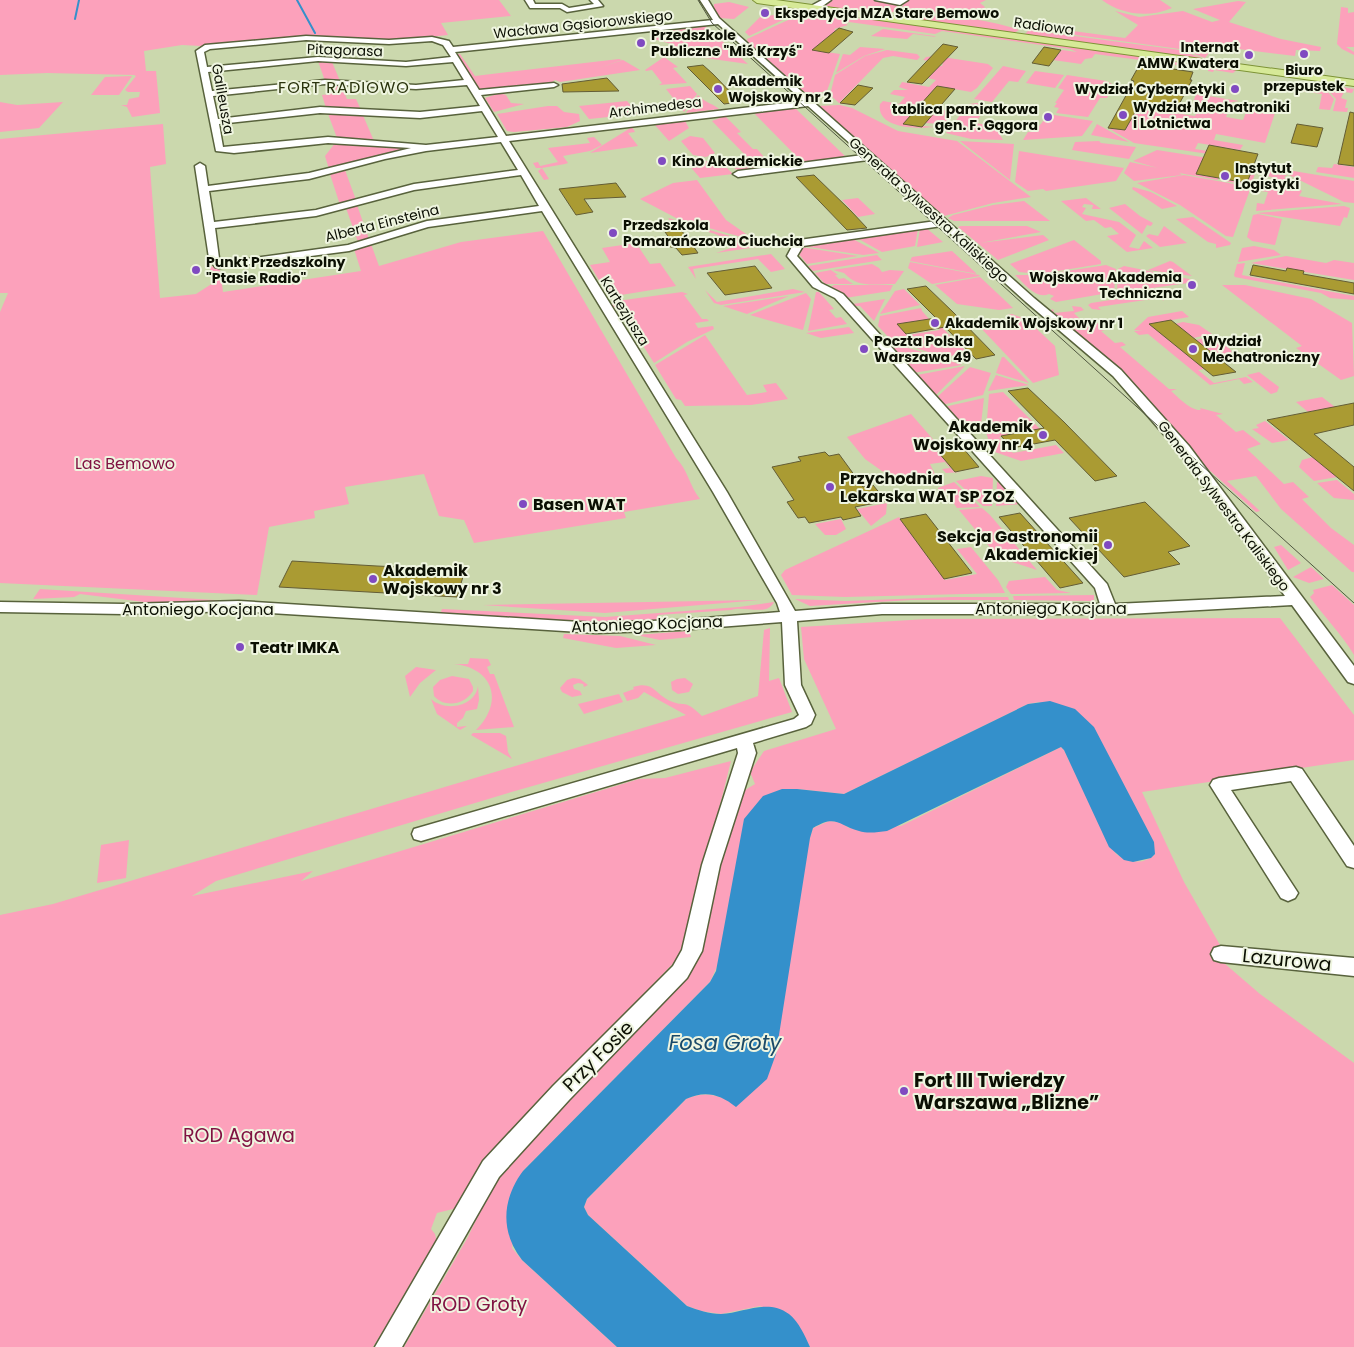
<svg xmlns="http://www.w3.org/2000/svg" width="1354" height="1347" font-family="Poppins,sans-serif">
	<rect width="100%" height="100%" fill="#cbd8ad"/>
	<path fill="#fca1bb" d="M0 0H499L511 16 441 23 448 35 390 41 307 36 201 46 182 45 144 51 146 71H156L160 113 132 117 127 107 121 105H127L129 99 139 97 140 92H128L125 90 136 76 134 75 47 73 0 75Z
		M829 0H875L897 4V10C880 21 842 9 822 5Z
		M908 0H986L980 3 985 7C980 12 973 13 968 18L902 9 903 3Z
		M1102 0H1160L1172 8C1149 18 1122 15 1102 0Z
		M1238 1 1246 2 1229 22 1281 39 1321 47 1320 51 1296 50 1295 56 1215 46 1205 58 1180 49 1032 29 1035 26 1125 38 1138 25 1115 11 1139 17 1183 11 1212 22 1220 20 1193 9Z
		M729 2 749 7 734 19 719 18 714 9V4Z
		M1341 7 1348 8V13L1354 12V47H1346L1354 52V55L1342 49 1337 44Z
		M810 10 852 18 883 19 882 21 1238 69 1233 73 1214 70 1213 72 1208 71V69L1095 54 1092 58 1085 59 1081 64 1053 60 1062 50 1077 52 1070 49 942 31 935 34 849 22 846 24 848 25 834 29 836 31 813 50 840 54 827 91 808 95 748 44 747 39Z
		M802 11 749 36 745 32 760 17Z
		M906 15C940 15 987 18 1019 30L1014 33 889 16Z
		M705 26 748 64 705 58 691 54 688 57 675 53 672 44 657 40 653 35V32L657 30 689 29Z
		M883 29 934 36 936 37 913 34 907 39 871 36Z
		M1029 30 1180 50 1207 60 1024 35Z
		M860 47 885 49 864 56 836 73 843 54 850 55Z
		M887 50 917 54 920 57 917 60 893 56 883 58 840 102 855 105 839 103 830 95 835 75 865 56Z
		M458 54H460L475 76 619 59 622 60 596 69 623 60 640 70 560 82 555 80 548 85 479 93 457 57Z
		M936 56 988 64 993 68 977 88 971 92 937 86 903 124 934 127C918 129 876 129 880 104L883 101 899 104 905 97 890 94 894 90H908L899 87 902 82 929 87 936 80 928 78 939 66H942L943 63 923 60 926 57Z
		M664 57 678 67 673 68 687 83 659 85 662 83 652 70 646 71 645 70Z
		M318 61 332 62 340 81H325Z
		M1003 66 1026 71 1018 82 1009 81 992 102 974 99Z
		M1035 71 1064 75 1055 88 1026 83Z
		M1067 75 1106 81 1114 85 1108 86 1105 91 1110 92 1107 98H1100L1088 117 1056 113 1059 108 1054 107 1057 103H1055L1064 90 1058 88Z
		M132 76 119 95H91L105 77Z
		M327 84 341 85 347 99H356L361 110 326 108 322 95 330 94Z
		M1323 84 1354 89 1352 93 1344 92 1341 98 1347 100 1345 108H1348L1347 112 1333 111 1336 99 1328 90 1343 92 1344 88 1333 86 1332 89H1325L1334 99 1330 110 1319 109 1322 94 1300 91V89Z
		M690 86 697 94 684 112 666 89Z
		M500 93 506 95 511 103 524 104 494 112 485 98Z
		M1196 94 1239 101 1232 102 1226 117 1243 120 1249 105 1243 102 1277 107 1265 143 1216 134 1214 140 1243 145 1240 150 1198 143 1195 149 1246 157 1256 161 1134 143 1108 128 1125 130 1136 111 1153 110 1195 116 1199 108 1192 106Z
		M698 95C707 104 712 103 719 109L686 113Z
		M627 101 638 114 589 119 579 106Z
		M0 102 17 105 63 102 39 128 0 132Z
		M977 103 988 106 975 123 995 126 1003 140 971 139 946 133 969 104Z
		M840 105 852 108 898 131 957 141 1031 197 993 203 944 216 817 106Z
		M548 106H557L564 112 579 114 580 121 567 127 514 132 507 131 497 114Z
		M795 108 846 157 803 163 754 113Z
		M937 109 949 111 952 114 944 124 925 123Z
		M327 111 362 113 374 141 337 138Z
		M1054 115 1093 121 1082 136 1023 140 1028 132H1034L1045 119Z
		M725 116 741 132 737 133 753 149H757L773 167 741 172 734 168 755 165 712 121Z
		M685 121 689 128 669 141 654 124Z
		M163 124 166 164 150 167 160 298 196 294 213 283 209 265 220 270 223 292 361 271 354 249 371 244 379 266 461 242 543 231 676 458C688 470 689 485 700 499L624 512 626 518 474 543 464 520 439 516 424 474 345 487 349 504 314 511 315 518 269 527 257 595 0 583V312L8 293H0V139Z
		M1097 124 1129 142 1091 135Z
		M632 127 635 132 628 133 638 146 590 153Z
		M690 136 703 138 715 153 706 157 693 155 681 141Z
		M594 137 602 145 590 151 563 156 568 163 565 164 542 168 549 179 544 180 538 171 542 168H536L533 163 538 162 540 166 558 162 548 148 590 143 587 138Z
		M960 141 1014 144 1010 180Z
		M1099 141 1101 143 1136 147 1129 159 1072 150 1075 142Z
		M336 142 412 148 378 155 329 169 325 156Z
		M1157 150 1253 165 1257 168 1251 185H1248L1224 181V179L1198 169 1196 174 1218 178V180L1179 173 1182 175 1134 181 1124 173 1130 162 1158 168 1133 161Z
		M1019 151 1124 168 1116 181 1046 191 1043 189 1028 191 1015 182Z
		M682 157 723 164 733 174 700 178Z
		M1334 164 1354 167V178L1316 172 1318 167 1332 168Z
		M1275 168 1354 181V203L1344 202Z
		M1272 169 1287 175 1284 177 1302 191 1299 196 1342 204 1256 211 1257 203 1264 204 1268 192 1261 191 1262 188H1269L1272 177 1266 176 1267 172Z
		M345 170 356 200 340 205 330 174Z
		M1184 175 1251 187 1233 237 1226 236 1180 205 1137 183Z
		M697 180 726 220 756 241 680 220 640 199 673 183Z
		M1133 187 1151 192 1177 206 1162 209 1132 189Z
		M858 198 875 214 858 217 842 200Z
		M1086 198 1101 209H1092L1093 205 1084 204 1082 207 1086 208 1082 214 1119 222 1136 235 1129 247 1139 249 1144 241 1153 248 1127 252 1107 236 1119 234 1111 227 1105 228 1094 220 1086 221 1061 201Z
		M1024 201 1050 221H954L948 218 953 215 993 205Z
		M1125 204 1140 216 1153 223 1151 226 1147 225 1142 234 1109 208Z
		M357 205 369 239 358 242 346 208Z
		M1344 206 1350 208 1347 218 1344 217 1340 226 1257 213Z
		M1258 214 1282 219 1275 245 1252 241 1247 237 1253 215Z
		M1193 217 1231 243 1230 245 1216 248V244L1208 242 1176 219Z
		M668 218 761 245 764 246 716 253 734 247C722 232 696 227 677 230Z
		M961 226H1027L1041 232 980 243 1043 235 1049 240 998 260 958 227Z
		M1164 226 1187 243 1160 247 1146 236 1149 234 1158 236Z
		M925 227 943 242 917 247 920 228Z
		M918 229 915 246 882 252 857 238Z
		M851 238 879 253 863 255 803 246Z
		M1074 240 1101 261V264L1039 274 1019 272 1010 264Z
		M636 243 650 264 660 263 676 286 609 297 590 265 610 262 602 248Z
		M1254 246 1274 250 1281 255 1238 262 1242 248Z
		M801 247 858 256 807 264 798 253Z
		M952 251 977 274 910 261 912 257Z
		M771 254 785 269 771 272 758 259 693 269 696 279 688 267Z
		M877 255 882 260 813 271 808 266Z
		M1286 256 1326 263 1334 260 1354 263V280L1251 263Z
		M1170 261 1173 262 1192 276 1148 270Z
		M910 262 979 275 980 276 932 284 908 268Z
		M1245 263 1242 275 1354 296V300L1330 298 1321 293 1235 277 1234 275 1237 264Z
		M872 264 879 268 882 272 890 270 904 271 895 284C872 284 858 288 844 273L833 270Z
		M1106 265 1116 269 1114 292 1056 302 1050 299 1054 296 1049 294C1036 300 1024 283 1015 275H1041Z
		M1124 266 1194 280 1195 282 1117 293 1118 269Z
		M831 270 838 275H835L839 279 844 278 853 284H825L815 273Z
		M980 277 1013 308 999 310 957 304 935 285Z
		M834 285H893L890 291 845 298 831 287Z
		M1222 285H1245L1311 299 1352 323 1354 376 1341 380 1296 348 1302 346Z
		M793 289 805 292 721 305 714 303 705 290 717 302Z
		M904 289 920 305 880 314 895 291Z
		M682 292 688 294 684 295 702 319H707L709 321 695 323 698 328 713 326 714 329 687 342 654 363 623 314 616 307 611 308 610 305 617 301Z
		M816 292H819L834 309 829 310 836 318 841 317 847 324 808 331Z
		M806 293 811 299 803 330 750 315Z
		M1157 293 1164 301 1159 298 1098 307 1101 310 1092 309 1088 305 1091 303Z
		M789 296 747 314 723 306Z
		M885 299 874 321 860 306H854L853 304Z
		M1072 306 1081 307 1084 310 1074 313 1086 325 1100 323 1105 330 1101 331 1115 343 1122 342 1126 345 1120 347 1169 389H1177L1171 391C1179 398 1191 411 1201 410L1200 408 1223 414 1216 415 1236 432 1243 430 1261 444 1247 449 1284 484 1293 482 1309 497 1302 499 1331 528 1354 545V572H1352L1281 509 1256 476 1227 481 1260 511 1256 512 1198 460 1126 376 1049 311 1053 309 1054 313 1074 311Z
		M921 308 922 311 930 320 898 325 907 335 940 330 938 327 941 326 953 339 909 346 892 341 878 326 880 316Z
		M1182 311 1189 317 1149 324 1204 369 1198 370 1214 383 1246 377 1253 382 1244 384 1239 379 1210 385 1148 334 1139 335 1134 331 1143 330H1134L1148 317Z
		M1012 314 1026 319 1055 346 1059 375 1033 383 978 325C987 327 999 328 1006 321L1007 315Z
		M1183 322 1199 325 1212 334 1193 338 1175 324Z
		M849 327 854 333 821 338 806 333Z
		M705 335 747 395 767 392 763 385 776 383 788 399 751 405 685 406 681 400 676 399 655 365Z
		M1214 336 1231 350 1232 354 1219 358 1196 340Z
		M956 341 970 355 966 356 961 351 955 352 956 355 943 357 913 347Z
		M894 344 940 357 897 356 888 345Z
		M1002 357H1004L1029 383 996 373Z
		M899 358 944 359 962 365 913 373Z
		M965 366 934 397 916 376 917 375Z
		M970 367 991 373 983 395 942 405 936 398Z
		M1259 372 1279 387 1277 392 1271 394 1247 375Z
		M996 375 1029 385 988 391Z
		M1003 392 1040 429 999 437 1013 453 1056 445 1064 453 1021 461 992 451 986 432 989 394Z
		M1322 397 1335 407 1308 412 1296 402Z
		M984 398 981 424 969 437 944 407Z
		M911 414 938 445 933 446 954 472H961L946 473 942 469 950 468 945 462 930 464 937 478 910 483 882 471 865 459 847 437Z
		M1265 421 1289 440 1272 443 1252 429 1259 428 1256 425Z
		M1313 457 1337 477 1314 481 1299 467 1302 460Z
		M981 476 993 478 992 506H983L956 481Z
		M1337 480 1354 494V500L1334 498 1317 483Z
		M954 482 980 507 957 508 948 495 939 496 938 488Z
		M997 482 1001 483 1020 504 996 506Z
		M887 503 886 514 871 526 857 509Z
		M982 508 990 515 1037 570 1012 562 1009 558 998 557 959 510Z
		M899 517 945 580 977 574 957 549 971 547 998 580 1005 593 845 597 792 595 781 575 785 570Z
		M841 519 846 529 836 535H825L815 524Z
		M1281 545 1301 563 1288 570 1274 547Z
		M1311 567 1324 579 1309 583 1293 577Z
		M1045 577 1057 590 1071 593 1011 594 1006 587 1009 581Z
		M1332 585 1354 605V655C1342 634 1324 617 1310 597L1314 593 1313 590Z
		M40 589 246 602H144L80 594 74 597 33 599Z
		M1094 595V600L1090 601 1014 600 1013 596Z
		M952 597H1008L1009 600H911L810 606 795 599 846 601Z
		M760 600 605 613 483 605Z
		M774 602C767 617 744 605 731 610L658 615V621L652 622H581L444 615 441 612 442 609 605 617 739 607Z
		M1280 618 1354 715V760L1142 792 1184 882 1220 945 1224 963 1260 994 1354 1063V1347H810L800 1328 760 1306 721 1314 701 1311 687 1306 588 1215 584 1207 587 1199 686 1099C700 1093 711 1093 725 1099L813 828 829 821 841 822 849 828 901 826 1061 747 1064 750 1116 854C1129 862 1143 866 1155 854L1039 702 1028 704 844 794 797 789 710 982 523 1171 512 1248 522 1260 617 1347H404L468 1237 504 1160 682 981 737 795 755 784 750 772 764 751 836 729 804 659 801 627 926 619Z
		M770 628 769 681 779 678 792 712 515 791 216 881 192 896 313 871 301 881 639 779 665 778 731 761 683 953 492 1154 457 1208 437 1213 431 1229 435 1234 437 1243 373 1347H0V915L53 904 686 715 644 692 638 698 627 701 623 693 634 689 633 687C654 681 654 693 668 700 688 709 682 697 702 716L758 696 764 630Z
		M689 631 691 637 660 640 636 635Z
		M564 634 620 636 656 645 616 648 563 638Z
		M470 658 488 659 491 665 487 667 490 674H494L514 727 476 730C504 702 494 668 454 664H468Z
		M416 667 436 670 420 683 410 697 405 676Z
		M452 676 469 679 473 687V691C465 705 444 708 434 696L433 687 440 680Z
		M573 678 580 679 588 685 584 687 583 684 578 683 573 685 574 689 580 691 582 695 572 697 562 692 560 688 567 680Z
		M685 678 693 684 689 692 678 694 672 690 671 682 677 679Z
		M478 686 479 700 477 709 466 711 463 718 457 723V727L467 726 460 730 437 714 431 699C445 712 475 707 478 686Z
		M619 694 623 702 584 714 578 704Z
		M473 733H500L506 736 508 752 512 759 471 735Z
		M129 840 126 878 97 883 101 845Z"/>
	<path fill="#3490cb" d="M1050 701 1075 709 1094 727 1154 842 1155 854 1151 858 1133 862 1124 860 1109 847 1064 750 1061 747 887 831C878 832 868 834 859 831 838 825 836 814 813 828L810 838 776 1054 767 1079 736 1107C720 1094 705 1090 686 1099L587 1199 584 1207 588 1215 687 1306C698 1310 709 1314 721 1314 744 1313 767 1298 789 1314 799 1322 805 1336 810 1347H617L522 1260C500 1232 502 1199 523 1171L710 982 716 971 744 819 763 796 782 789H797L844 794 1028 704Z"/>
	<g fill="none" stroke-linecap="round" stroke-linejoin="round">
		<path stroke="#3490cb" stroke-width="2" d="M297 0 315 33
			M75 19 79 0"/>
	</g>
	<path fill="#aa9b33" stroke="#635d36" d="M839 28 853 32 829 53 812 50Z
		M943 44 958 47 922 84 907 82Z
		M1044 47 1061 50 1049 66 1032 63Z
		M1140 64 1193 72 1190 80H1192L1175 112 1138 107 1125 130 1108 128 1134 81 1131 80Z
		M703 65 713 74 740 102 724 104 687 67Z
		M607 78 619 91 563 92 562 84Z
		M858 85 873 88 855 105 840 103Z
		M937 86 955 89 922 127 903 124Z
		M1350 112 1354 113V166L1338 164Z
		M1297 124 1323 128 1317 147 1291 143Z
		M1209 145 1258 154 1247 183 1196 174Z
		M814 175 851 211 867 228 847 230 796 177Z
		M616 183 626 197 584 199 593 212 576 215 559 189Z
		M681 230 689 240 698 253 682 255 676 248 666 246 670 239 665 232Z
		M1253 265 1286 271 1287 268 1304 271 1303 274 1354 283V294L1250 275Z
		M755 266 772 288 725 295 707 273Z
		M926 286 954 313 995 355 976 359 945 327 906 334 897 324 936 318 907 289Z
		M1171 320 1236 372 1213 376 1149 324Z
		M1028 388 1064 422 1117 476 1095 481 1055 440 1012 448 1001 436 1044 428 1008 391Z
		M1354 403V425L1314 434 1354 467V491L1267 420Z
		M957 441 979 467 955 472 933 446Z
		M825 452 829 456 839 454 863 487 873 485 886 501 855 507 861 516 843 520 841 517 809 523 805 517 798 518 787 502 794 500 772 467 801 461 798 457Z
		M1145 502 1190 546 1168 552 1180 564 1124 577 1069 518Z
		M1020 513 1083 583 1060 588 999 517Z
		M926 514 972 573 944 579 900 519Z
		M292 561 377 566 465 570 457 597 279 587Z"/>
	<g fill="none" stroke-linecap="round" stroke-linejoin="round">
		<defs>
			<path id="minor" d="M525 0H533L535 4H562L569 8 594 4 590 0H598L603 6 567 12 560 8H530Z
				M700 0H708L719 18 1034 298 1121 370 1189 446 1354 666V684L1348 682 1292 605 1127 614H882L797 621 801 685 815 715 811 724 806 727 753 743 756 753 720 865 702 951 687 978 569 1100 499 1177 402 1347H375L483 1161 553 1086 673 966 682 950 702 865 738 753 737 748 421 841 414 839 412 834 414 829 794 719 799 715 785 685 782 622 679 630 596 633 239 611 124 614 0 612V602L124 604 239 601 596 623 679 620 780 612 777 603 713 492 542 211 428 227 349 251 219 268 215 267 209 258 195 166 200 163 205 166 208 186 309 173 411 148 328 143 234 153 216 151 196 51 205 45 306 36 389 40 432 37 449 41 453 47 713 20ZM718 24 803 101 506 136 481 95 554 87 558 85 554 83 479 90 455 52ZM306 40 389 44 432 41 443 45 451 57 406 62 318 57 207 67 204 52 210 49ZM318 61 406 66 453 62 464 80 416 85 325 80 212 91 208 72ZM325 84 416 89 467 85 480 106 420 112 320 107 218 119 213 96ZM808 106 863 155 738 171 733 174 738 177 868 160 936 221 799 240 795 241 787 256 813 287 835 298 1095 588 1100 604H882L795 611 727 492 509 141ZM482 111 498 137 426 145 328 137 223 147 219 124 320 113 420 118ZM501 142 518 170 414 184 316 210 214 222 209 191 309 179 385 159 426 151ZM521 175 539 206 427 221 348 245 226 262H222L219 258 215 228 316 216 414 190ZM942 226 1026 302 1113 376 1179 452 1285 596 1115 604 1107 584 843 294 821 283 797 256 803 246Z
				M822 0H831L817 10H811V6Z
				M875 0H908L900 5Z
				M1296 767 1302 769 1354 846V868L1347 866 1291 781 1231 790 1298 893 1295 898 1288 901 1281 898 1210 785 1213 780 1219 778Z
				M1221 946 1354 958V976L1221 962 1214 960 1211 954 1214 948Z"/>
			<path id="major" d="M753 0H776L1354 80V86L757 3Z"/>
		</defs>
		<use href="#minor" stroke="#58623c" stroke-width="3"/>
		<use href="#major" stroke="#7d9336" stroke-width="2"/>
		<use href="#minor" fill="#fff" fill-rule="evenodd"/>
		<use href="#major" fill="#d6e997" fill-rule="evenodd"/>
		<path stroke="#505740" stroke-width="1" d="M698 0 712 23 1354 603"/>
	</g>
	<g fill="#804ac1" stroke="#eff5e0" stroke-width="2">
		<circle cx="765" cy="13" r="5"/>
		<circle cx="641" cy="43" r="5"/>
		<circle cx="1304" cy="54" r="5"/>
		<circle cx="1249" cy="55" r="5"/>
		<circle cx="718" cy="89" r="5"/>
		<circle cx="1235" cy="89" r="5"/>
		<circle cx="1123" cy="115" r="5"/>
		<circle cx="1048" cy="117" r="5"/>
		<circle cx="662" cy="161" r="5"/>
		<circle cx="1225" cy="176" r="5"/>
		<circle cx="613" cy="233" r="5"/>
		<circle cx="196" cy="270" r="5"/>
		<circle cx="1192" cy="285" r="5"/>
		<circle cx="935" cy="323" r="5"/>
		<circle cx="864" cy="349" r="5"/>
		<circle cx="1193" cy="349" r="5"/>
		<circle cx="1043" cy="435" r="5"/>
		<circle cx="830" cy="487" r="5"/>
		<circle cx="523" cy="504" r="5"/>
		<circle cx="1108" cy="545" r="5"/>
		<circle cx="373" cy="579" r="5"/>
		<circle cx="240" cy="647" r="5"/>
		<circle cx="904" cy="1091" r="5"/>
	</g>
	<g text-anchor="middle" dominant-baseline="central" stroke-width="4" stroke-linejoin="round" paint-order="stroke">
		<g font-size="14" font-weight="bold" fill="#0b0f03" stroke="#eff5e0" text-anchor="start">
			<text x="775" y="13">Ekspedycja MZA Stare Bemowo</text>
			<text x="651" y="35">Przedszkole<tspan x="651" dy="16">Publiczne "Miś Krzyś"</tspan></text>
			<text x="1239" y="47" text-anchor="end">Internat<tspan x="1239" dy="16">AMW Kwatera</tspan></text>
			<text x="1304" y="70" text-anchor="middle">Biuro<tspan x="1304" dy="16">przepustek</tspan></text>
			<text x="728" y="81">Akademik<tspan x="728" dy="16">Wojskowy nr 2</tspan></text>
			<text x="1225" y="89" text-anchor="end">Wydział Cybernetyki</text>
			<text x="1133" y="107">Wydział Mechatroniki<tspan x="1133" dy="16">i Lotnictwa</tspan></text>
			<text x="1038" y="109" text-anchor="end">tablica pamiatkowa<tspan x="1038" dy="16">gen. F. Gągora</tspan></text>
			<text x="672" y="161">Kino Akademickie</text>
			<text x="1235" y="168">Instytut<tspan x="1235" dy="16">Logistyki</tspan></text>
			<text x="623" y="225">Przedszkola<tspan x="623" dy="16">Pomarańczowa Ciuchcia</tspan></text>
			<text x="206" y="262">Punkt Przedszkolny<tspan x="206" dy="16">"Ptasie Radio"</tspan></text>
			<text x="1182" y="277" text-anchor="end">Wojskowa Akademia<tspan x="1182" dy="16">Techniczna</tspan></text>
			<text x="945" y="323">Akademik Wojskowy nr 1</text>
			<text x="874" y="341">Poczta Polska<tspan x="874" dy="16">Warszawa 49</tspan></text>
			<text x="1203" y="341">Wydział<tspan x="1203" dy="16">Mechatroniczny</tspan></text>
		</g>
		<g font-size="14" fill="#0b0f03" stroke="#eff5e0">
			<text transform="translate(583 24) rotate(-6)">Wacława Gąsiorowskiego</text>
			<text transform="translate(1044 26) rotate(8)">Radiowa</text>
			<text transform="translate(345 50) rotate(2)">Pitagorasa</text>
			<text transform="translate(223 99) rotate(80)">Galileusza</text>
			<text transform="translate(655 107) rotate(-7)">Archimedesa</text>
			<text transform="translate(929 210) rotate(42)">Generała Sylwestra Kaliskiego</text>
			<text transform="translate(382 223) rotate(-14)">Alberta Einsteina</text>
			<text transform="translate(625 311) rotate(58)">Kartezjusza</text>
			<text transform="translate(1224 506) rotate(53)">Generała Sylwestra Kaliskiego</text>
		</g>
		<g font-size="16" letter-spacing="1" fill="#2a330d" stroke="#eff5e0">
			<text x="344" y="87">FORT RADIOWO</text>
		</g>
		<g font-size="16" font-weight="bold" fill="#0b0f03" stroke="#eff5e0" text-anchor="start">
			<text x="1033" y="426" text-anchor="end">Akademik<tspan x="1033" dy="18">Wojskowy nr 4</tspan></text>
			<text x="840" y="478">Przychodnia<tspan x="840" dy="18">Lekarska WAT SP ZOZ</tspan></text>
			<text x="533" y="504">Basen WAT</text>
			<text x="1098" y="536" text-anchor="end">Sekcja Gastronomii<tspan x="1098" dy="18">Akademickiej</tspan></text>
			<text x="383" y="570">Akademik<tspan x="383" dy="18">Wojskowy nr 3</tspan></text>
			<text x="250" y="647">Teatr IMKA</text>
		</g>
		<g font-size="16" fill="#801242" stroke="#eff5e0">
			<text x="125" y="463">Las Bemowo</text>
		</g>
		<g font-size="16" fill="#0b0f03" stroke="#eff5e0">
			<text x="1051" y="608">Antoniego Kocjana</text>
			<text x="198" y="609">Antoniego Kocjana</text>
			<text transform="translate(647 624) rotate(-2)">Antoniego Kocjana</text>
		</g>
		<g font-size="19" fill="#0b0f03" stroke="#eff5e0">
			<text transform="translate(1287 960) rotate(6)">Lazurowa</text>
			<text transform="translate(598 1056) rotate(-45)">Przy Fosie</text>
		</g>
		<g font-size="19" font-weight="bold" fill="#0b0f03" stroke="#eff5e0" text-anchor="start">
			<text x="914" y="1080">Fort III Twierdzy<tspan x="914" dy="22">Warszawa „Blizne”</tspan></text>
		</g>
		<g font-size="19" fill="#801242" stroke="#eff5e0">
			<text x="239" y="1135">ROD Agawa</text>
			<text x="479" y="1304">ROD Groty</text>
		</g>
		<g font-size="21" font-style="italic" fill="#1a4a69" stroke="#eff5e0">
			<text x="725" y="1042">Fosa Groty</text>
		</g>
	</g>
</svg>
